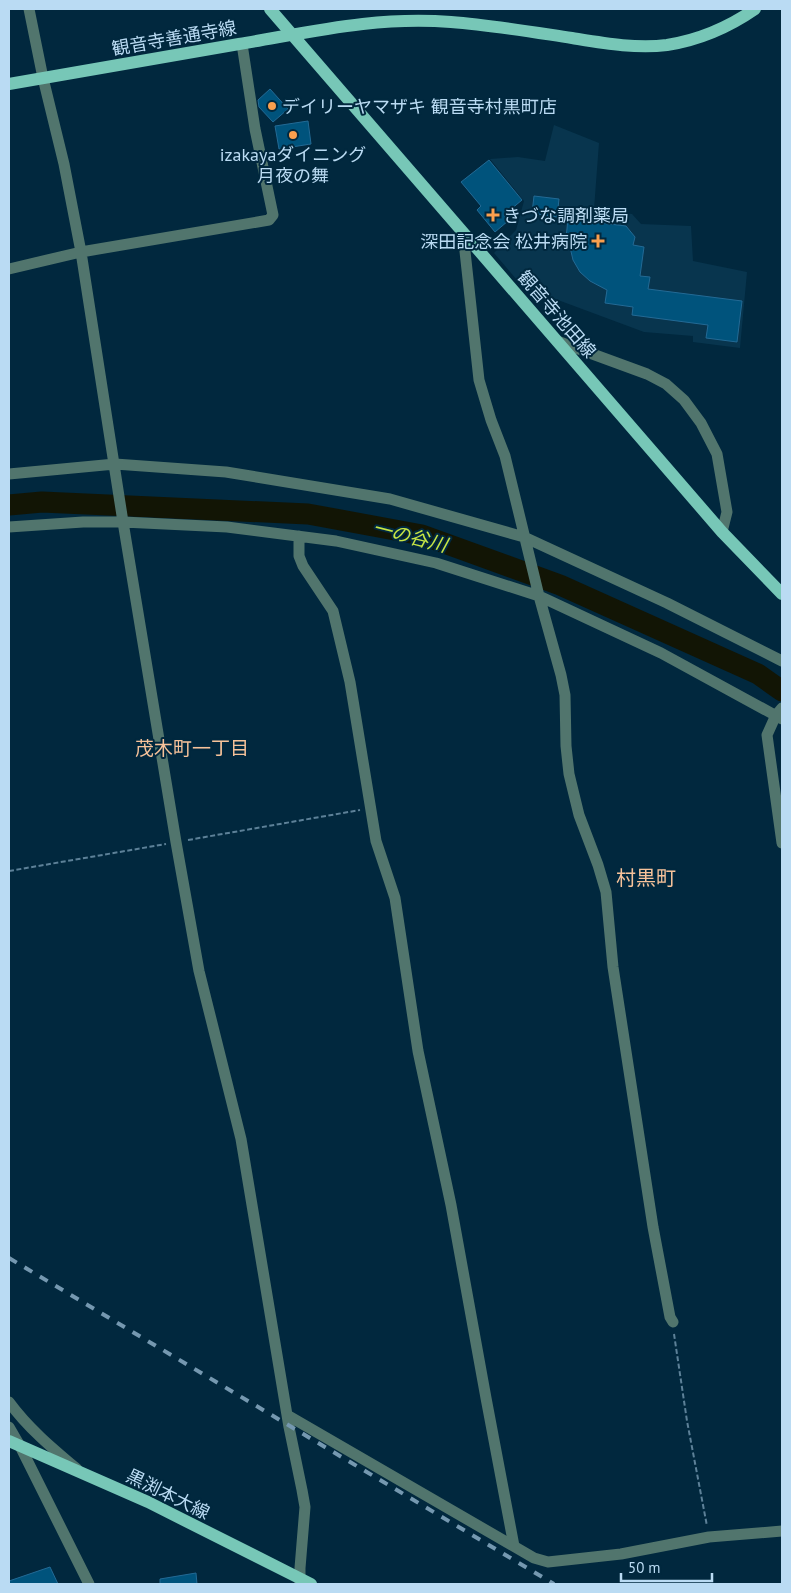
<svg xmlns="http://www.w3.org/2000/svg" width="791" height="1593" font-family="'PT Sans','Noto Sans JP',sans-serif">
	<rect width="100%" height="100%" fill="#01283e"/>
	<path fill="#08354e" d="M554 125 599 143 594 209 632 214 641 224 691 226 693 261 747 272 740 348 693 342V336L644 332 523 287 494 253 516 230 524 201 490 159 518 157 545 161Z"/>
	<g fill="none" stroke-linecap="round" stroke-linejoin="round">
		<path stroke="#121505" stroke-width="21" d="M9 505 42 502 308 514 422 535 560 585 758 674 782 691"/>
	</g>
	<path fill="#00537c" stroke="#236a95" d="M270 89 288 109 273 122 259 107 258 100Z
		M308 121 311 144 279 149 275 126Z
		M489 160 522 200 504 215 508 221 495 232 477 210 481 206 461 182Z
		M534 196 559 199 557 217 532 213Z
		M568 219 626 226 635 237 633 245 644 247 640 276 650 277 648 289 742 301 737 342 706 338 708 325 632 315 633 307 605 303 607 290 590 281 580 272 573 260 570 247 571 238H566Z
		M50 1567 58 1584H9V1581Z
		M196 1573 197 1584H160V1579Z"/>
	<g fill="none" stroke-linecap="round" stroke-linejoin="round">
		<path stroke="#5d8198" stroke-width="2" stroke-dasharray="5 2.5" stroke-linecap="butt" d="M188 840 360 810
			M9 871 166 844
			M674 1334 687 1421 707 1526"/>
		<path stroke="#51756d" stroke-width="11" d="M29 9 43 78 64 164 81 252 123 522 176 842 199 971 241 1139 289 1427 302 1490 305 1507 300 1568V1584
			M463 233 479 380 491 420 505 456 539 596 561 675 565 695 566 746 569 774 579 815 598 865 606 892 613 967 653 1227 670 1317 673 1322
			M9 269 81 252 269 220 273 215 255 129 242 44
			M557 341 647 374 666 384 684 400 701 423 717 454 727 512 722 532
			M9 474 115 464 226 472 390 499 524 537 667 603 782 661
			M9 527 83 522H123L227 527 336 541 436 563 539 596 661 653 782 719
			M299 536V556L303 566 333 611 350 682 376 841 395 898 418 1051 451 1205 486 1398 514 1546
			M782 708 776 715 767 735 782 843
			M9 1402C28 1428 52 1448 77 1469
			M287 1415 534 1558 548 1562 621 1554 709 1537 782 1531
			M9 1427 20 1446 89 1584"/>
		<path stroke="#77c7b7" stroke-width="12" d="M270 9 722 532 782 594
			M9 84C85 71 162 58 239 44 311 32 376 16 451 22 491 25 532 32 572 38 603 43 636 49 667 45 699 40 729 27 755 9
			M9 1441 148 1502 311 1584"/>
		<path stroke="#7598b0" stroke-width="4" stroke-dasharray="9 9" stroke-linecap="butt" d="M9 1258 554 1584"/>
	</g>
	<g fill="#fa9f4e" stroke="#01283e" stroke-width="2">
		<circle cx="272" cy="106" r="5"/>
		<circle cx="293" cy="135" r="5"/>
		<path d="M490.5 207.5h5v5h5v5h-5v5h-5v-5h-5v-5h5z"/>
		<path d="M595.5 233.5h5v5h5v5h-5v5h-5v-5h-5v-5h5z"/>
	</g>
	<g text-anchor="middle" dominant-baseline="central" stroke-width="4" stroke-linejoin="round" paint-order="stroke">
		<g font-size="18" fill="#badbf3" stroke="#01283e">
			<text transform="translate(174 38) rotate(-10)">観音寺善通寺線</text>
			<text transform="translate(557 314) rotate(49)">観音寺池田線</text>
			<text transform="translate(168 1494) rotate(26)">黒渕本大線</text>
		</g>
		<g font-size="18" fill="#badbf3" stroke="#01283e" text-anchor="start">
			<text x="282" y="106">デイリーヤマザキ 観音寺村黒町店</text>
			<text x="293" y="154" text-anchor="middle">izakayaダイニング<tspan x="293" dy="21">月夜の舞</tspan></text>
			<text x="503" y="215">きづな調剤薬局</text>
			<text x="587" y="241" text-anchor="end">深田記念会 松井病院</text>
		</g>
		<g font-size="19" font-style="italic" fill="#c8e645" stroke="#01283e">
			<text transform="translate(410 536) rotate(14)">一の谷川</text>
		</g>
		<g font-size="19" fill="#f6c29a" stroke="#01283e">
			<text x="192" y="748">茂木町一丁目</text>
		</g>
		<g font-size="20" fill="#f6c29a" stroke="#01283e">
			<text x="646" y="878">村黒町</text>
		</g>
	</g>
	<rect width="791" height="1593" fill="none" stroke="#badbf3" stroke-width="20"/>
	<path d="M621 1573v8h91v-8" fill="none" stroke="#badbf3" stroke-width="2.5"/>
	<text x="628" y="1573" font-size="15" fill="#badbf3" stroke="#01283e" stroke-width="4" paint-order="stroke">50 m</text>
</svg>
